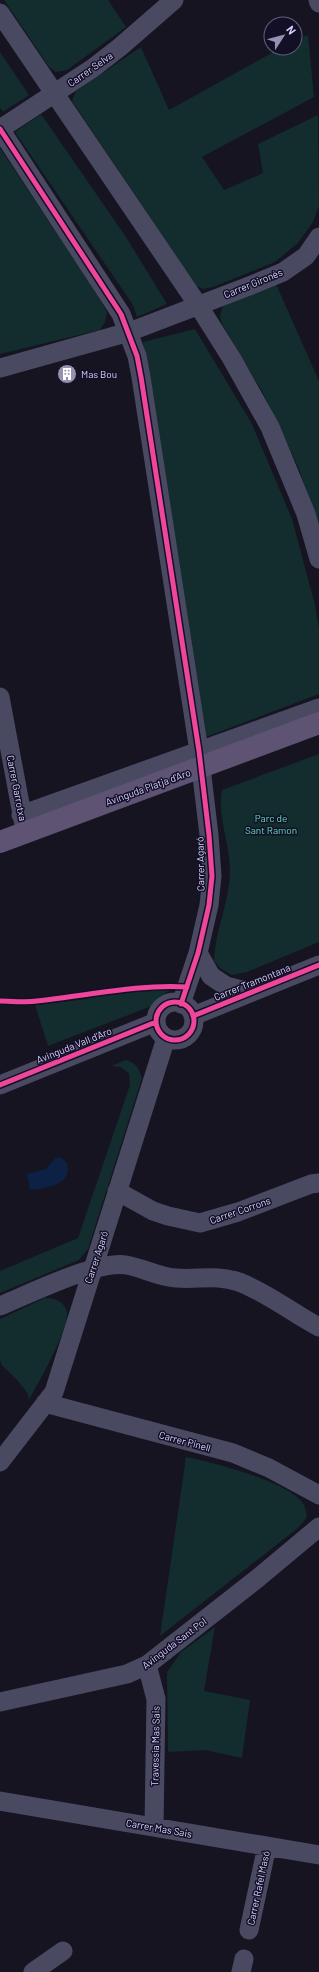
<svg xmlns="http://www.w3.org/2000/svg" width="319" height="1972" font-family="Barlow,sans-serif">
	<rect width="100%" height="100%" fill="#161421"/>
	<path fill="#132c2d" d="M4 0H108L126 27 67 70 56 72 49 67Z
		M308 35 314 97 202 157 224 190 263 173 258 144 318 115 319 206 313 222 298 243 275 262 213 287 203 289 195 285 72 101 76 91 141 47 169 110 279 49 295 48V41Z
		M0 52 29 95 3 112 0 108Z
		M41 114 126 237 167 304 137 317 133 305 15 132Z
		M0 148 92 286 107 312 105 322 100 330 0 354Z
		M276 284 319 381V529L299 469 263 393 222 324 220 316 223 306Z
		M195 329 252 424 292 519 315 605 319 629V694L206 737 143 342Z
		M319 754V942L247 972 232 975 221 969 214 961C215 930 230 901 230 870 230 843 217 817 222 790Z
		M160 986 170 990 158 998 149 1007 48 1046 35 1005H0V1003L35 1005 86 999Z
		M126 1060C136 1063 139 1068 142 1078L88 1249 79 1260 0 1293V1271L78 1238 130 1085 129 1074 121 1067 111 1066Z
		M45 1298C55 1298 64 1301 67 1312 70 1328 37 1385 29 1400L28 1394 18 1381 2 1365 0 1360V1319Z
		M186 1457C211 1462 292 1482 304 1505 306 1508 306 1513 307 1517L298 1528 160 1636Z
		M215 1627 204 1691 250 1700 242 1758 205 1750 168 1752 167 1672 181 1652Z"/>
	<path fill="#0d2144" d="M56 1157 61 1158 67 1163C73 1185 46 1188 30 1190L27 1174 46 1169Z"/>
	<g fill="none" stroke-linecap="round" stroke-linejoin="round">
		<path stroke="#4a4962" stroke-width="19" d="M318 0 319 3
			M0 13 198 305 232 359 270 427 306 514 319 559
			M0 129 121 314 137 356 141 377 199 751 209 835 212 876 209 905 198 953 181 1004
			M0 129 93 68 120 47 174 0
			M0 368 129 332 254 284 283 272 306 256 319 237
			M0 697 24 825
			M21 815 319 708
			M198 953 211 976 226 986 249 992
			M156 1021a19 19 0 1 1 38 0a19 19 0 1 1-38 0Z
			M193 1016 319 965
			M0 1085 156 1022
			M117 1191 153 1211 168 1216 200 1223 238 1212 311 1184 319 1183
			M0 1306C29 1294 98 1260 126 1265 144 1268 158 1277 176 1278 199 1280 216 1274 239 1282 268 1293 292 1313 319 1327
			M45 1403 233 1453 269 1468 319 1495
			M0 1462 54 1392 166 1038
			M147 1665 156 1699 154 1827
			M0 1702 127 1674 147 1665 258 1578 319 1527
			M0 1801 319 1855
			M249 1930 267 1846
			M33 1972 63 1951
			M241 1972 244 1959"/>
		<path stroke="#5e5373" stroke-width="22" d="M0 842 319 723"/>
		<defs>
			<path id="cycleway" d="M0 129 121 314 137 356 141 377 199 751 209 835 212 876 209 905 198 953 181 1004
				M0 1001C12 1001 25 1003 37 1001 87 996 136 984 187 987
				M156 1021a19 19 0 1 1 38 0a19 19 0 1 1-38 0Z
				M193 1016 319 965
				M0 1085 156 1022"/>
		</defs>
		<use href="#cycleway" stroke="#130f26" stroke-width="8"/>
		<use href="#cycleway" stroke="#ed469a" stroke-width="5"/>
	</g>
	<defs>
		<symbol id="building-disc" viewBox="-11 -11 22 22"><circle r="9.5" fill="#9591b1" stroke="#130f26"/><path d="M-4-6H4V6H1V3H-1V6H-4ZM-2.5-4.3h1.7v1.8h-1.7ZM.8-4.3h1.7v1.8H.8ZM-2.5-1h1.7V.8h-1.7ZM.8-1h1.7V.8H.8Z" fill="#fff"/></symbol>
	</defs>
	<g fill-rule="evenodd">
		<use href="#building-disc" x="56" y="363" width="22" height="22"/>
	</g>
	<g text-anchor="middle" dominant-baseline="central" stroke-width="3" stroke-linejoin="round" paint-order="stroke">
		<g font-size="10" fill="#d9d4ff" stroke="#130f26">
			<text transform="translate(90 69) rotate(-35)">Carrer Selva</text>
			<text transform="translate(253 283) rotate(-22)">Carrer Gironès</text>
			<text transform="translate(148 787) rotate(-20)">Avinguda Platja d'Aro</text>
			<text transform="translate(17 788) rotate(79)">Carrer Garrotxa</text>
			<text transform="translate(200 864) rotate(-91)">Carrer Agaró</text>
			<text transform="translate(252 982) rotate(-22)">Carrer Tramontana</text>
			<text transform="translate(74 1045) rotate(-22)">Avinguda Vall d'Aro</text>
			<text transform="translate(240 1210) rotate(-19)">Carrer Corrons</text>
			<text transform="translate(96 1257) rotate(-72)">Carrer Agaró</text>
			<text transform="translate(185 1441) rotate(15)">Carrer Pinell</text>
			<text transform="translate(174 1643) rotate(-37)">Avinguda Sant Pol</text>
			<text transform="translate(155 1746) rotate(-89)">Travessia Mas Sais</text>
			<text transform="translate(159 1828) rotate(10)">Carrer Mas Sais</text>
			<text transform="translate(258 1888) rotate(-78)">Carrer Rafel Masó</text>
		</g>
		<g font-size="10" fill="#d9d4ff" stroke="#130f26" text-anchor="start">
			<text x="81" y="374">Mas Bou</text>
		</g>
		<g font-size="10" fill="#5fe0c0" stroke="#130f26">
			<text x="271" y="818">Parc de<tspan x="271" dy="12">Sant Ramon</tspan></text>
		</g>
	</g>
	<g transform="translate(283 36) rotate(54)"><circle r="19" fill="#130f26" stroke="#625e7d"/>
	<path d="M0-3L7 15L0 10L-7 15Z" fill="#9591b1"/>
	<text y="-6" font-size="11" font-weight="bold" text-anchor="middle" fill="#d9d4ff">N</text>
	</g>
</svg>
